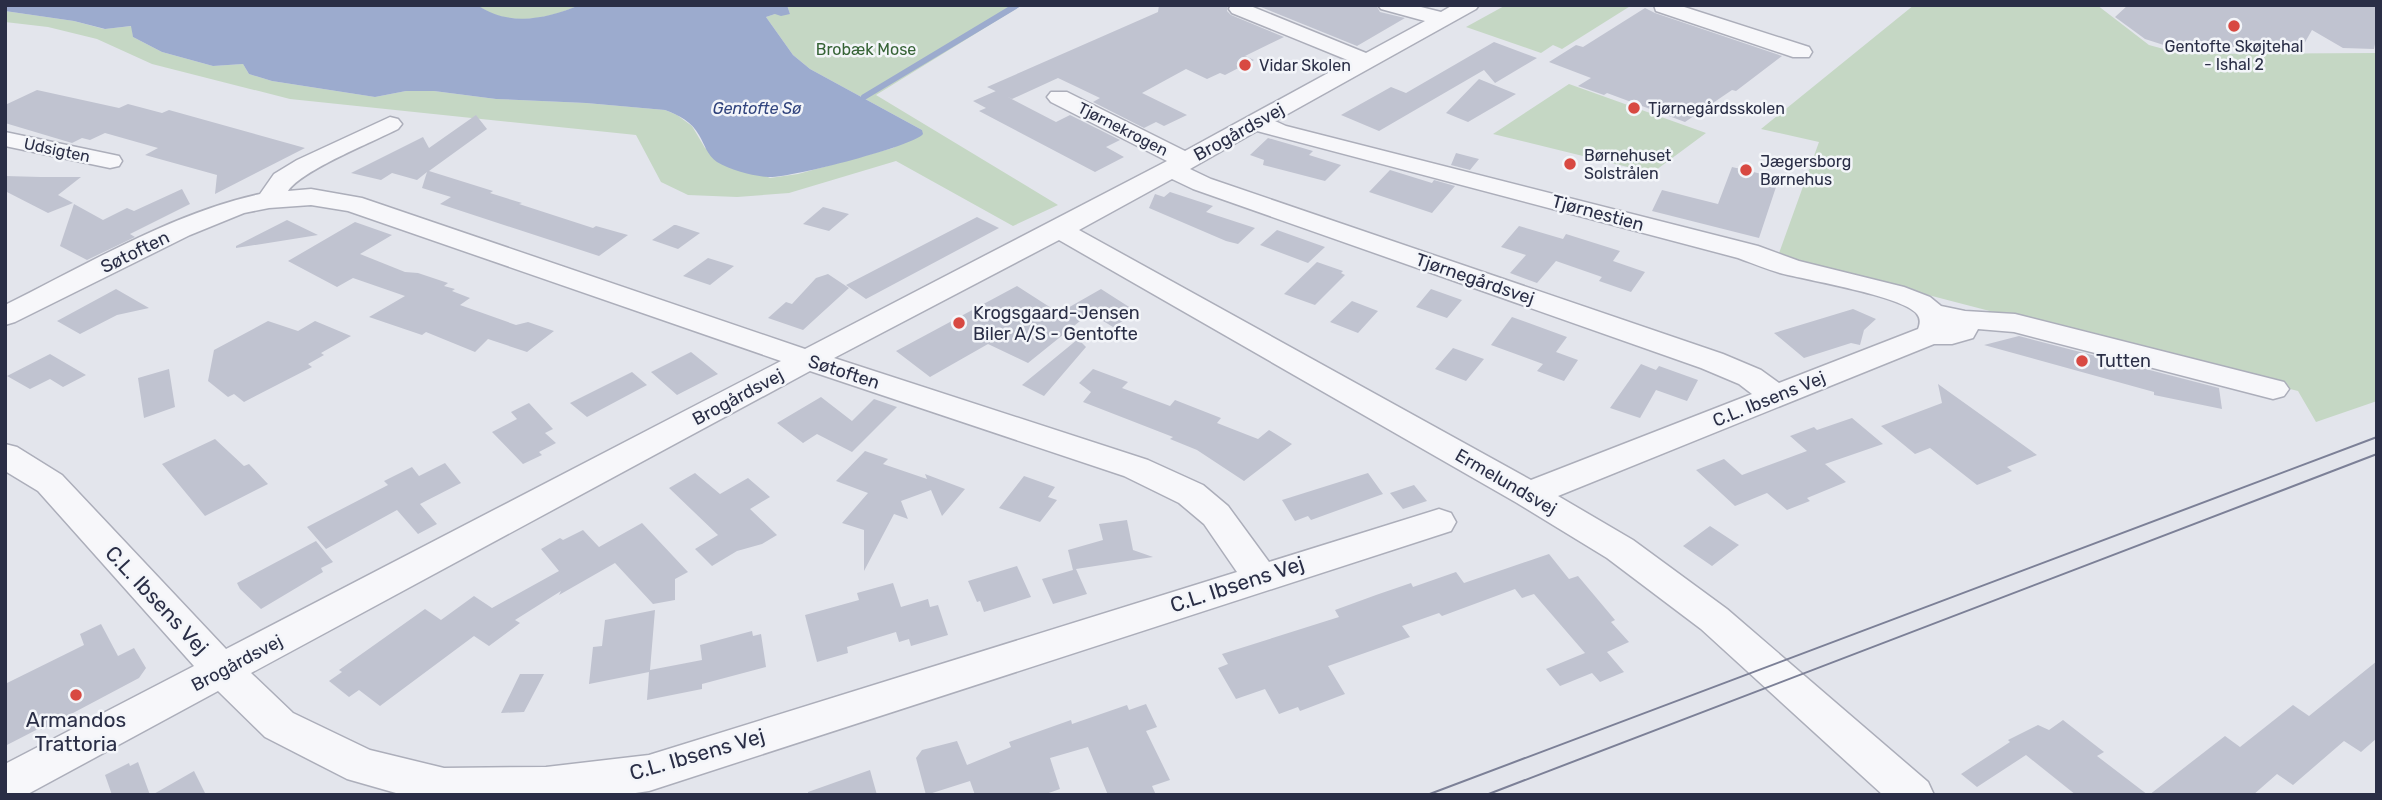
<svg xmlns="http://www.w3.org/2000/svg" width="2382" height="800" font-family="Rubik,sans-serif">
	<rect width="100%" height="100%" fill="#e3e5ec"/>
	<path fill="#c5d7c4" d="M477 5H580C547 19 508 28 477 5Z
		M787 5H1022L876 95 1058 205 1013 226 896 161 789 193 737 197 688 195 661 182 636 135 290 99 152 64 97 39 48 27 5 22V11L74 21 104 29 132 26 133 37 162 52 213 66 243 64 249 74 272 81 375 97 406 91H434L496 99 586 103 665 110 677 115 692 126 705 148 770 178 798 174 893 148 922 130 810 69 793 55 766 17 775 14H790Z
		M1506 5H1632L1562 49 1553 45 1541 53 1466 27Z
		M1914 5H2097L2149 45 2182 54 2377 53V401L2316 422 2298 391 1778 256 1819 142 1761 129Z
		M1569 84 1706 133 1652 173 1493 134Z"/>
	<path fill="#9cabce" d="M5 5H477C510 27 545 19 580 5H787L790 14 781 16 775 14 766 17 793 55 810 69 922 130 923 134C914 146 787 179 768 177 752 176 731 170 717 162 707 155 705 145 699 135 692 122 679 115 665 110L586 103 496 99 434 91H406L375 97 272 81 249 74 243 64 213 66 162 52 133 37 131 26 105 29 74 21 5 11Z"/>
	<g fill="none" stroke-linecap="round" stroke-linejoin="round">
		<path stroke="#9cabce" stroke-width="6" d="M864 97 1017 5"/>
	</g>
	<path fill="#c0c3d0" d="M1159 5H1228L1227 11 1231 15 1284 37 1245 56 1254 60 1225 75 1220 73 1207 79 1186 69 1142 93 1187 115 1164 126 1156 122 1144 128 1093 102 1100 98 1058 78 1012 99 987 87 1158 12Z
		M1256 5H1376L1380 12 1405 18 1357 46Z
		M2128 5H2377V34L2374 49 2343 48 2312 30 2304 44 2297 46 2173 48 2145 39 2115 17Z
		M1645 8 1655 13 1782 56 1736 91 1732 90 1685 122 1607 93 1604 95 1578 86 1591 78 1549 62 1576 45 1583 47Z
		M1494 42 1537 58 1495 83 1484 70 1379 131 1341 115 1391 87 1406 93Z
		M1479 79 1516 94 1468 122 1446 113Z
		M37 90 119 108 128 104 162 113 169 110 305 148 215 194 217 175 145 155 158 148 105 133 90 140 82 138 72 143 5 123V105Z
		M996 91 1056 122 1070 115 1120 140 1106 147 1124 157 1095 172 979 111 986 108 973 101Z
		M476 115 487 129 429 171 493 191 490 193 522 203 519 204 593 228 596 226 628 235 599 256 440 204 451 197 422 188 427 172 417 180 392 173 381 180 351 173 423 137 429 148Z
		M1268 138 1313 151 1309 155 1341 165 1325 181 1263 165 1264 160 1250 155Z
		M1456 153 1479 159 1470 170 1451 165Z
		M1732 167 1779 178 1759 238 1652 211 1662 190 1718 204Z
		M1390 170 1432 183 1434 180 1455 186 1432 213 1369 192Z
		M5 176 41 177H81L58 195 73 203 48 213 5 191Z
		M182 189 190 204 130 234 135 237 87 260 60 246 74 204 103 220 127 208 134 211Z
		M1170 192 1213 206 1206 212 1255 228 1238 244 1226 241 1149 208 1155 194 1164 197Z
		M823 207 849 214 829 231 803 224Z
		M977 217 999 228 866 299 846 285Z
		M287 220 318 235 236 248V246Z
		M355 222 392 235 360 254 405 272 418 273 448 283 444 286 455 289 452 291 470 298 460 305 516 325 528 322 554 331 527 352 488 339 475 352 426 332 422 335 369 317 405 296 353 278 337 287 288 261Z
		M674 225H676L700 233 678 249 652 240Z
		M1519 226 1563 239 1566 234 1620 251 1613 261 1645 272 1631 292 1599 281 1611 264 1602 277 1556 261 1537 283 1510 273 1526 255 1501 247Z
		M1277 230 1325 247 1308 263 1260 245Z
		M708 258 734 266 710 285 683 276Z
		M1317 262 1343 271 1341 273 1345 275 1315 305 1284 294Z
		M828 274 849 288 803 330 768 318 786 302 792 304 816 278Z
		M1017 286 1059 313 1101 289 1137 312 1113 327 1090 313 1028 363 988 344 930 377 896 351Z
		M116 289 149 308 117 315 80 334 57 321Z
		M1431 289 1462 300 1447 318 1416 307Z
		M1352 301 1378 311 1358 333 1330 322Z
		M1853 309 1876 319 1864 330 1860 345 1851 343 1804 358 1774 333Z
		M1512 317 1567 337 1556 352 1578 360 1564 381 1537 371 1543 364 1491 345Z
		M268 321 298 331 315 321 351 336 321 353 324 355 308 364 312 367 244 402 234 394 228 397 208 381 214 350Z
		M2019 336 2219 388 2222 409 2154 395V392L1984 345Z
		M1078 339 1086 347 1044 396 1022 385Z
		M1453 348 1484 359 1466 381 1435 369Z
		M691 352 718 374 677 395 651 372Z
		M50 354 86 375 63 387 50 379 30 389 7 376Z
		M1641 364 1656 370 1659 366 1698 380 1687 401 1656 390 1640 418 1610 408Z
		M169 369 175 407 144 418 138 378Z
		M1093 369 1128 382 1122 388 1170 406 1175 400 1221 418 1217 423 1258 439 1269 430 1292 444 1244 481 1197 450 1170 439 1173 437 1083 402 1091 392 1079 383Z
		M632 372 647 385 587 417 570 403Z
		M1938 384 2037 455 2007 467 2012 471 1977 485 1930 448 1915 454 1881 426 1942 403Z
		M821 397 852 421 874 399 897 407 852 452 817 434 803 443 777 423Z
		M529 403 553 429 545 433 556 443 539 452 542 455 523 464 492 432 517 419 511 412Z
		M1852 418 1883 444 1825 464 1846 482 1807 498 1810 501 1787 510 1767 493 1735 506 1696 470 1724 459 1742 475 1807 451 1790 436 1814 427 1817 430Z
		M215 439 244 466 249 464 268 484 205 516 162 464Z
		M865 451 888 459 883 464 927 479 925 474 965 489 942 516 931 490 901 501 908 519 894 514 864 571V530L842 523 868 493 836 481Z
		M445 463 461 483 420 504 437 524 418 534 397 510 326 549 307 527 388 485 384 481 412 467 419 476Z
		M695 473 720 494 748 478 770 497 750 509 777 535 762 544 737 551 712 566 695 549 718 535 669 488Z
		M1368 473 1383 494 1311 520 1308 516 1295 521 1282 500Z
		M1024 476 1055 487 1048 497 1057 500 1040 522 999 508Z
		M1414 485 1427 501 1403 509 1390 493Z
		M1127 520 1133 550 1153 557 1076 569 1087 594 1053 604 1042 579 1073 570 1068 550 1103 540 1099 524Z
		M642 523 688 572 675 579V600L653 604 615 563 559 595 561 591 515 620 520 623 489 646 474 636 380 706 359 690 349 697 329 681 342 672 339 670 425 609 441 620 474 596 492 608 559 571 541 549 560 538 563 540 583 530 599 547Z
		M1710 526 1739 545 1712 566 1683 546Z
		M316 541 333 562 321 568 323 572 261 609 240 589 237 583Z
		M1549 554 1569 579 1578 576 1615 620 1611 622 1629 642 1607 652 1624 672 1600 682 1592 673 1560 686 1546 669 1585 653 1534 594 1522 598 1515 589 1442 616 1439 613 1402 626 1410 637 1328 666 1345 694 1300 711 1298 707 1279 714 1265 689 1236 699 1218 668 1228 664 1222 654 1339 617 1335 610 1376 595 1411 583 1413 587 1456 572 1464 583Z
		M1017 566 1031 597 984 612 980 601 977 602 968 581Z
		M893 583 901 607 928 599 930 607 938 605 948 635 911 646 909 639 899 642 896 632 847 647 848 653 817 662 805 615 859 600 857 593Z
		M655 610 650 670 702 660 700 645 752 631 753 636 761 634 766 667 702 684V689L647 700 649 672 589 684 593 647 602 646 605 620Z
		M101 624 118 656 134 648 146 668 139 678 41 730 40 728 5 746V684L84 645 80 634Z
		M2377 661V738L2361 752 2344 741 2293 785 2277 774 2253 795H2149L2225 736 2240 747 2293 705 2309 716Z
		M520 674H544L524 712 501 713Z
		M1146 704 1157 727 1146 731 1170 780 1152 786 1156 795H1108L1088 747 1050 758 1060 789 1043 795H975L970 781 926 795 916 758 922 750 957 741 967 765 1011 747 1009 742 1071 720 1072 724 1127 705 1129 710Z
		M2063 720 2104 752 2097 756 2148 795H2076L2026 755 1977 787 1961 774 2010 742 2008 740 2038 725 2049 730Z
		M138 762 150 795H112L105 775 129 763 130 766Z
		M870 770 877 795H808V792Z
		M194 771 206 795H152Z"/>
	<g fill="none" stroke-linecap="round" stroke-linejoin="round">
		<defs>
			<path id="minor" d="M1231 5H1248L1366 53 1425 21 1381 9 1378 5H1413L1441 12 1453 5H1479L1476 9 1275 121 1286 126 1758 246 1799 261 1904 287 1930 297 1941 306 1965 311 2015 314 2284 382 2289 389 2284 396 2273 399 2014 332 1978 329 1973 338 1952 344H1934L1558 496 1633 540 1727 609 1928 782 1934 795H1883L1701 629 1607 558 1517 503 1059 240 834 358 1148 460 1203 485 1228 506 1269 562 1439 509 1451 513 1456 522 1451 531 649 791 622 795H403L347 779 265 737 218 691 26 795H5V764L194 666 38 491 5 471V444L17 447 62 475 226 649 781 361 348 211 311 205 269 208 244 213 190 235 15 322 5 325V305C86 265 172 213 260 194L274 174 297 160 390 117 398 119 402 124 398 129C373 142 302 170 288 191L311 189 362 198 805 349 1167 161 1051 102 1047 97 1051 92H1067L1185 151 1350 61 1232 13 1229 9ZM1257 131 1738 258C1752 263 1766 269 1780 273 1806 280 1903 296 1917 314 1921 319 1920 324 1918 329L1779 383 1761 370 1723 354 1211 179 1190 169ZM1172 179 1193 189 1701 368 1739 384 1752 394 1531 480 1079 230ZM810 371 1124 476 1179 503 1204 524 1237 572 649 755 546 767 444 768 370 750 293 713 251 673Z
				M1654 5H1678L1809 47 1812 52 1809 57H1793L1656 11Z
				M5 132 119 156 122 161 119 166 110 168 5 146Z"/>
		</defs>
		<use href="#minor" stroke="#acaeba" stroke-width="3"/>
		<use href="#minor" fill="#f7f7fa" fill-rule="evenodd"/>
		<path stroke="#7c8097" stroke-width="2" d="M1427 795 2377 437
			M1486 795 2377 454"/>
	</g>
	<g fill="#d84942" stroke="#f3f5f9" stroke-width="2.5">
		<circle cx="2234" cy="26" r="7"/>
		<circle cx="1245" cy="65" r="7"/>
		<circle cx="1634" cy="108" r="7"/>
		<circle cx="1570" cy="164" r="7"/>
		<circle cx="1746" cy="170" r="7"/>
		<circle cx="959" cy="323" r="7"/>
		<circle cx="2082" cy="361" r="7"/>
		<circle cx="76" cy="695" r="7"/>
	</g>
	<g text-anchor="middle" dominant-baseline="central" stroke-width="5" stroke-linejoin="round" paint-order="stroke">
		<g font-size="16" fill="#2a2e46" stroke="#f3f5f9" text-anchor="start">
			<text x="2234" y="46" text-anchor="middle">Gentofte Skøjtehal<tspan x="2234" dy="18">- Ishal 2</tspan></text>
			<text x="1259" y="65">Vidar Skolen</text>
			<text x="1648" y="108">Tjørnegårdsskolen</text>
			<text x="1584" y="155">Børnehuset<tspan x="1584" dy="18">Solstrålen</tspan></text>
			<text x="1760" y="161">Jægersborg<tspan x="1760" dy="18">Børnehus</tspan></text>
		</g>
		<g font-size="16" fill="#366336" stroke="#f3f5f9">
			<text x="866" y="49">Brobæk Mose</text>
		</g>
		<g font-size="16" font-style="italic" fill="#30437d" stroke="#f3f5f9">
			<text x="757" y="108">Gentofte Sø</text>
		</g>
		<g font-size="16" fill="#2a2e46" stroke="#f3f5f9">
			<text transform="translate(1123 129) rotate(27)">Tjørnekrogen</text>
			<text transform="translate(57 150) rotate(12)">Udsigten</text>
		</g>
		<g font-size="18" fill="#2a2e46" stroke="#f3f5f9">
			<text transform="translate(1239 132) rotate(-29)">Brogårdsvej</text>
			<text transform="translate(1598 213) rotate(15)">Tjørnestien</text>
			<text transform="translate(135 252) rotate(-26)">Søtoften</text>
			<text transform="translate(1475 279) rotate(19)">Tjørnegårdsvej</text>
			<text transform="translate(844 372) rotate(18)">Søtoften</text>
			<text transform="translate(738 397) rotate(-28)">Brogårdsvej</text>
			<text transform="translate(1769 399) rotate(-22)">C.L. Ibsens Vej</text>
			<text transform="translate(1506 482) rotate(30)">Ermelundsvej</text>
			<text transform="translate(237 663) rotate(-28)">Brogårdsvej</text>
		</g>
		<g font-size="18" fill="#2a2e46" stroke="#f3f5f9" text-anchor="start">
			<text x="973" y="313">Krogsgaard-Jensen<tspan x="973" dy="21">Biler A/S - Gentofte</tspan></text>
			<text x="2096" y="361">Tutten</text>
		</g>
		<g font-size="21" fill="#2a2e46" stroke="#f3f5f9">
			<text transform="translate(1237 584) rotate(-18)">C.L. Ibsens Vej</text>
			<text transform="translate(157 600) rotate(47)">C.L. Ibsens Vej</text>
			<text transform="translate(697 754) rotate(-16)">C.L. Ibsens Vej</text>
		</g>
		<g font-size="21" fill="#2a2e46" stroke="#f3f5f9">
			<text x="76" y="719">Armandos<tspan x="76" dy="24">Trattoria</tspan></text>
		</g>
	</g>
	<rect width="2382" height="800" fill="none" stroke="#2a2e46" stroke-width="14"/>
</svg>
